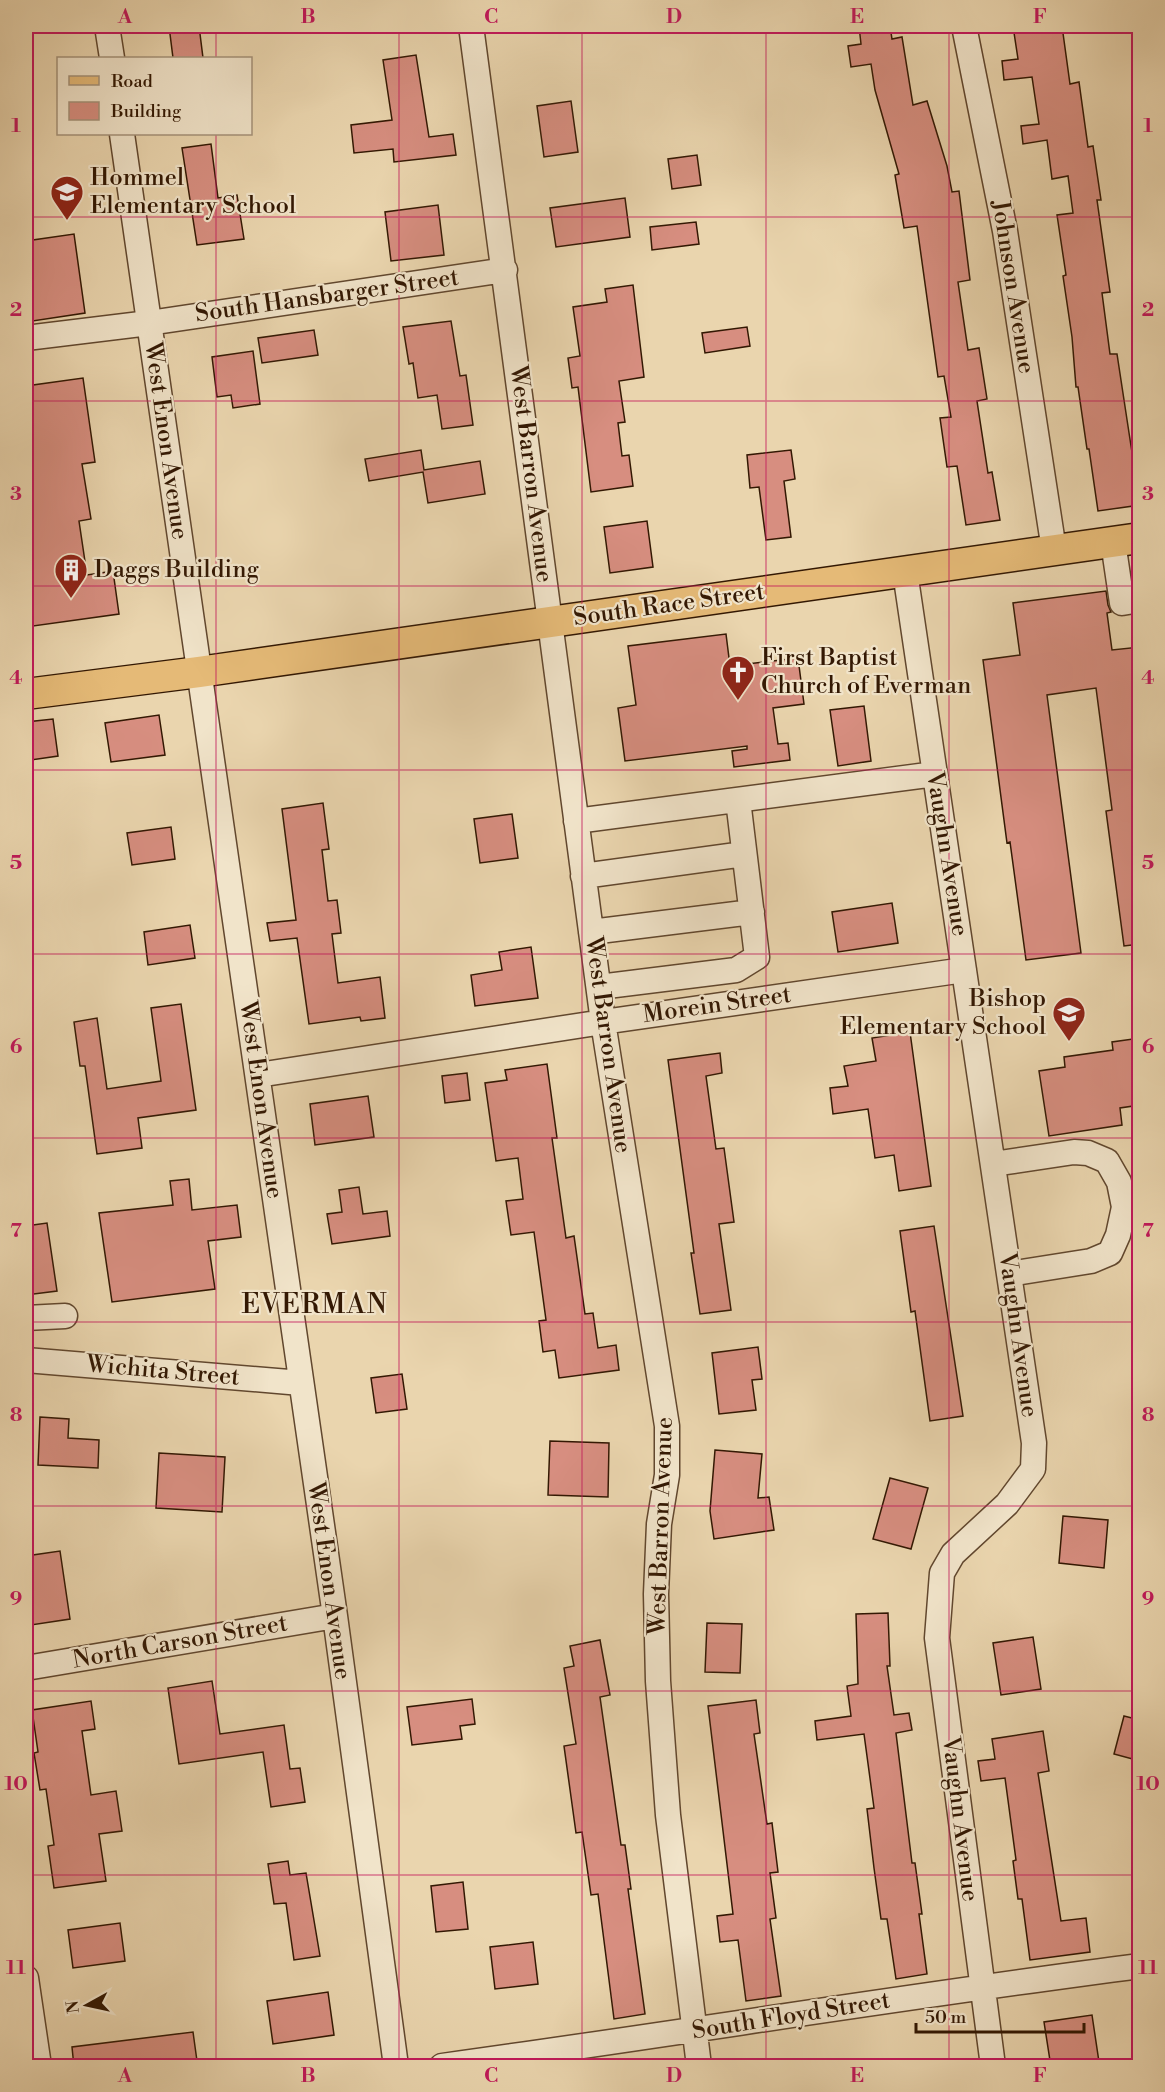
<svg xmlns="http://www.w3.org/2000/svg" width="1165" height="2092" font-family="'Libre Bodoni',serif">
	<rect width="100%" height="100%" fill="#ead5ae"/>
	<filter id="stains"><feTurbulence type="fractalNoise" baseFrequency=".00333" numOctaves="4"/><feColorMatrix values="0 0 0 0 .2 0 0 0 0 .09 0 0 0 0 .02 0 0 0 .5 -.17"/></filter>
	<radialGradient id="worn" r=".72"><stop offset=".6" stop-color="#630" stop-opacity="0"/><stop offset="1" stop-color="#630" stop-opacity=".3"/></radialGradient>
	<path fill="#d78e80" stroke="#331803" stroke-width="1.5" d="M169 26H199L203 58H173Z
		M859 26H890L892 39 902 37 913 105 927 101 947 166 952 192 959 191 970 280 958 282 968 350 979 348 987 399 977 401 988 473 992 472 1000 520 966 525 957 466 947 467 940 418 951 417 944 376 938 377 917 226 904 228 895 175 899 174 875 90 871 64 851 67 848 46 861 44Z
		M1013 26H1062L1070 84 1079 82 1088 147 1093 146 1101 200H1097L1110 292 1102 293 1110 354H1117L1140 505 1098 511 1089 449H1087L1078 387H1076L1072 337 1063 276 1066 275 1057 215 1073 213 1068 176 1052 179 1047 140 1023 144 1021 126 1039 124 1032 77 1004 80 1002 61 1018 59Z
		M416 55 429 137 453 134 456 155 394 162 393 149 354 153 351 125 392 120 383 60Z
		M571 101 578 152 544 157 537 106Z
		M211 144 218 198 237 195 244 239 197 245 182 148Z
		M697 155 701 185 672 189 668 159Z
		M625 198 630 237 556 247 550 208Z
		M438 205 444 255 391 261 385 212Z
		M696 222 699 244 652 250 650 227Z
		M74 234 85 313 26 322V241Z
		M633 285 644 377 619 381 625 422 618 423 622 456 629 455 633 486 591 492 578 387 572 388 568 358 580 356 573 307 607 302 605 289Z
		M451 321 460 376 466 375 473 425 442 429 437 395 418 398 413 363 409 364 403 327Z
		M747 327 750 346 705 353 702 333Z
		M314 330 318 355 262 363 258 338Z
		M253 351 260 404 233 408 231 395 217 397 212 357Z
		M83 378 95 462 82 464 91 519 79 521 87 575 113 571 119 614 26 627V386Z
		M421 450 424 470 480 461 485 494 428 503 423 472 369 481 365 459Z
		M791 450 795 479 784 481 791 537 766 540 759 487 750 488 747 455Z
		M647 521 653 567 610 573 604 527Z
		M1106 591 1108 605 1111 612 1107 613 1112 650 1140 647V944L1124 946 1106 811 1112 810 1096 688 1047 695 1081 953 1026 960 1010 842 1007 843 983 660 1020 655 1013 603Z
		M726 634 730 666 798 658 804 704 773 708 778 744 788 743 790 760 734 767 732 751 747 749V746L625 761 618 708 636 705 628 646Z
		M864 706 871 761 838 766 830 710Z
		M159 715 165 755 111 762 105 723Z
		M53 719 58 756 31 760 26 722Z
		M323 803 329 849 322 850 328 901 337 900 341 933 332 934 338 983 380 977 385 1018 361 1021 360 1017 309 1024 297 938 270 941 267 923 296 920 282 809Z
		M512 814 518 858 480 863 474 819Z
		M171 827 175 859 132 865 127 833Z
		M892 903 898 943 838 952 832 912Z
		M190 925 195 958 148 965 144 932Z
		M531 947 538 998 475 1006 471 975 502 970 499 952Z
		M181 1004 196 1110 138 1118 142 1148 97 1154 85 1066H80L74 1022 97 1018 107 1089 161 1081 151 1008Z
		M910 1032 931 1186 899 1191 894 1155 875 1158 868 1109 833 1114 830 1088 848 1086 844 1066 876 1061 872 1038Z
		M1140 1038V1105L1120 1108 1122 1125 1049 1136 1039 1071 1065 1067 1064 1057 1113 1050 1112 1042Z
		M720 1053 722 1073 706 1076 716 1149 724 1148 734 1222 719 1224 731 1310 700 1314 691 1253H694L668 1060Z
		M547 1064 557 1138H552L566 1238 574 1236 585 1314 593 1313 598 1348 616 1345 619 1370 559 1378 555 1350 543 1352 539 1321 546 1320 534 1232 511 1235 506 1201 523 1199 518 1158 496 1161 485 1083 507 1080 505 1070Z
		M467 1073 470 1100 445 1103 442 1076Z
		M368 1096 374 1137 315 1145 310 1104Z
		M189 1179 192 1210 237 1205 241 1237 208 1241 215 1289 112 1302 99 1213 173 1205 170 1181Z
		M359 1187 363 1214 387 1211 390 1236 332 1244 327 1214 342 1212 339 1190Z
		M47 1223 57 1291 26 1295V1226Z
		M934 1226 963 1416 930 1421 915 1311 911 1312 900 1231Z
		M758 1347 762 1379 752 1380 756 1410 719 1414 712 1353Z
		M402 1374 407 1409 376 1413 371 1378Z
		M40 1417 69 1419 68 1438 99 1440 98 1468 38 1465Z
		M550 1441 609 1443 608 1497 548 1495Z
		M715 1450 762 1454 758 1498 769 1497 774 1530 714 1539 710 1511Z
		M159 1453 225 1457 222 1512 156 1508Z
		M890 1478 928 1488 911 1549 873 1539Z
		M1063 1516 1108 1520 1104 1568 1059 1563Z
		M60 1551 70 1619 31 1625 26 1585V1556Z
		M888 1613 890 1666H887L894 1715 909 1713 912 1730 896 1733 912 1863H915L922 1914H919L927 1974 896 1979 887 1919H881L874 1868 867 1809 874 1808 864 1734 817 1740 815 1721 851 1716 847 1686 858 1684 856 1614Z
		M707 1623 742 1624 740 1673 705 1672Z
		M1033 1637 1041 1689 1001 1695 993 1643Z
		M600 1640 610 1695 600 1697 621 1845H625L631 1889H628L645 2014 614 2019 598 1894 591 1895 582 1832 576 1833 564 1746 576 1744 564 1668 574 1666 570 1646Z
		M212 1681 220 1734 284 1725 290 1769 300 1768 305 1802 271 1807 263 1752 179 1764 168 1688Z
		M472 1699 475 1724 460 1726 462 1739 412 1745 407 1707Z
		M756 1700 760 1733 754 1734 767 1824 772 1823 778 1872 770 1873 776 1918 770 1919 781 1996 746 2001 738 1940 720 1942 717 1916 733 1914 708 1706Z
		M91 1701 95 1729 82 1731 91 1795 116 1791 122 1831 99 1834 106 1881 54 1888 48 1846 54 1845 46 1789 40 1790 34 1753 38 1752 32 1710Z
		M1124 1716 1140 1720V1761L1114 1754Z
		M1043 1731 1049 1771 1038 1773 1061 1921 1086 1918 1090 1952 1030 1960 1022 1899H1018L1013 1861 1016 1860 1005 1778 981 1781 978 1761 995 1759 992 1739Z
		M288 1861 290 1875 306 1873 320 1956 294 1960 286 1903 274 1904 268 1864Z
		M463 1882 468 1929 436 1932 431 1886Z
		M120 1923 125 1961 73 1968 68 1930Z
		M533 1942 538 1984 495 1989 490 1947Z
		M328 1992 334 2035 273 2044 267 2001Z
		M1092 2015 1099 2062 1070 2067H1051L1044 2022Z
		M193 2032 197 2061 172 2064V2067H74L72 2047Z"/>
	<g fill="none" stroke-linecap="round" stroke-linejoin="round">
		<defs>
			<path id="minor" d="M107 26 112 58
				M471 26 603 1022 667 1426V1475L659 1524 656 1594 658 1681 668 1815 699 2066
				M964 26 1005 231 1054 550
				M122 134 335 1616 396 2066
				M26 338 149 323 505 270
				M1113 542 1122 603 1140 600
				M905 572 1034 1443 1033 1469 1007 1504 953 1554 942 1573 937 1638 993 2066
				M576 821 935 774
				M583 876 744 854
				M591 932 752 912
				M599 987 736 970 757 957 738 800
				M258 1075 603 1022 964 970
				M993 1164 1074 1152 1088 1153 1107 1161 1119 1182 1124 1207 1118 1235 1110 1253 1091 1261 1009 1274
				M26 1318 65 1316
				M26 1360 301 1383
				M26 1668 335 1616
				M26 1978 39 2066
				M442 2066C675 2034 906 1996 1140 1966"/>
			<path id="major" d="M26 694 199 672 1140 538"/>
		</defs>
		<use href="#minor" stroke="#61472e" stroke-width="27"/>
		<use href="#major" stroke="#331803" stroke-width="33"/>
		<use href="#minor" stroke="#f1e4ca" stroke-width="24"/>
		<use href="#major" stroke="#e5ba77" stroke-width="30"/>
	</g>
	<path fill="none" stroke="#c2185b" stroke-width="1.5" stroke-opacity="0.55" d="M216 26V58M399 26V2066M582 26V2066M766 26V2066M949 26V2066M216 134V2066M26 217H1140M26 401H1140M26 586H1140M26 770H1140M26 954H1140M26 1138H1140M26 1322H1140M26 1506H1140M26 1691H1140M26 1875H1140"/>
	<defs>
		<symbol id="school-pin" viewBox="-11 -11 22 30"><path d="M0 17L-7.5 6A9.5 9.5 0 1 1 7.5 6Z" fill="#8f2418" stroke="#f1e4ca"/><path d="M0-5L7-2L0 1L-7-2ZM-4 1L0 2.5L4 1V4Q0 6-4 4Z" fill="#fff"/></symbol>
		<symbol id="building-pin" viewBox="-11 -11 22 30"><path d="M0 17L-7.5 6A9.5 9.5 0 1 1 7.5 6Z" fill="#8f2418" stroke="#f1e4ca"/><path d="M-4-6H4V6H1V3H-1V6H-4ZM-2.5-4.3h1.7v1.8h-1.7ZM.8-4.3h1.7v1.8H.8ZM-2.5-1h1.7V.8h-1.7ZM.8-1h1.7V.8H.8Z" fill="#fff"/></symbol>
		<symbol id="church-pin" viewBox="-11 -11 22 30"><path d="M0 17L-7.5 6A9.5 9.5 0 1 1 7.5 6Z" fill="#8f2418" stroke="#f1e4ca"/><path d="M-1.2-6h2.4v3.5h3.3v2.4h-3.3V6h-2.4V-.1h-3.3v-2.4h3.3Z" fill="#fff"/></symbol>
	</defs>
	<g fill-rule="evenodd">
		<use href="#school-pin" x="48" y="173" width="38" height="52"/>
		<use href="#building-pin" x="52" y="551" width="38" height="52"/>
		<use href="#church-pin" x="719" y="653" width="38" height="52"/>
		<use href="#school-pin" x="1050" y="994" width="38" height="52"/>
	</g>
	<g text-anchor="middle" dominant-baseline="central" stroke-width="4.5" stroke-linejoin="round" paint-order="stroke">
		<g font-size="24" fill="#331803" stroke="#f1e4ca" text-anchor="start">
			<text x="90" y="178">Hommel<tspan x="90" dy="28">Elementary School</tspan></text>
			<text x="94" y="570">Daggs Building</text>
			<text x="761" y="658">First Baptist<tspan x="761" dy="28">Church of Everman</tspan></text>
			<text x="1046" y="999" text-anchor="end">Bishop<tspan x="1046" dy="28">Elementary School</tspan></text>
		</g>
		<g font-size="24" fill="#331803" stroke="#f1e4ca">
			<text transform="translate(1013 287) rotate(81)">Johnson Avenue</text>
			<text transform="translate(327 296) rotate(-8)">South Hansbarger Street</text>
			<text transform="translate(166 441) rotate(82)">West Enon Avenue</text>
			<text transform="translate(531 474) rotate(83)">West Barron Avenue</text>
			<text transform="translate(669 605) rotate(-8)">South Race Street</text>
			<text transform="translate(947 854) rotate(81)">Vaughn Avenue</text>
			<text transform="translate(717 1005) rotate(-8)">Morein Street</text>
			<text transform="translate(608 1045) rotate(82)">West Barron Avenue</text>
			<text transform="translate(261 1100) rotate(82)">West Enon Avenue</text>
			<text transform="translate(1018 1335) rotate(82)">Vaughn Avenue</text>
			<text transform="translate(163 1371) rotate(5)">Wichita Street</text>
			<text transform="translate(661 1526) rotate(-88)">West Barron Avenue</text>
			<text transform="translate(329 1581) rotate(82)">West Enon Avenue</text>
			<text transform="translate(180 1642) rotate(-10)">North Carson Street</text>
			<text transform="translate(960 1819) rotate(83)">Vaughn Avenue</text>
			<text transform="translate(791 2016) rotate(-9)">South Floyd Street</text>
		</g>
		<g font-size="27" letter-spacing="1.5" fill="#331803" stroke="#f1e4ca">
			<text x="315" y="1305">EVERMAN</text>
		</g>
	</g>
	<rect width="1165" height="2092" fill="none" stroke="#ead5ae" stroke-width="66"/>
	<rect x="57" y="57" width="195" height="78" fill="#f1e4ca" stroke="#a5927a" stroke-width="1.5"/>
	<rect x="69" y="76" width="30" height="9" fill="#e5ba77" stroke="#a5927a" stroke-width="1.5"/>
	<text x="111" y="87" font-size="18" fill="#331803">Road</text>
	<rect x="69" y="102" width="30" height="18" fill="#d78e80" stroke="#a5927a" stroke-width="1.5"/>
	<text x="111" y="117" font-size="18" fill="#331803">Building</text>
	<g transform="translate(87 2005) rotate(262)" stroke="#f1e4ca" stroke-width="4.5" paint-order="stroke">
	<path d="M0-4.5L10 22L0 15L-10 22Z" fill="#331803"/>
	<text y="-9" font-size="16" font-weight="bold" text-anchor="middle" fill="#331803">N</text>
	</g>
	<path d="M916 2023v9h168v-9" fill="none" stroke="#331803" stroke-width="3"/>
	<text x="925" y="2023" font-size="18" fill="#331803" stroke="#f1e4ca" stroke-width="4.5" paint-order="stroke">50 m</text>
	<rect x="33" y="33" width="1099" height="2026" fill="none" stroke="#c2185b" stroke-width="2"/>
	<g font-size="20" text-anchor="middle" font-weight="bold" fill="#c2185b">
		<text x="125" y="23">A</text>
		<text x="308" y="23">B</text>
		<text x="491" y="23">C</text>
		<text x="674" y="23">D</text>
		<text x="857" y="23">E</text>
		<text x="1040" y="23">F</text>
		<text x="16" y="132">1</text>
		<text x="1148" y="132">1</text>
		<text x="16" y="316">2</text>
		<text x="1148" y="316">2</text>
		<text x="16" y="500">3</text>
		<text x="1148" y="500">3</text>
		<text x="16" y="684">4</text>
		<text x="1148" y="684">4</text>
		<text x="16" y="869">5</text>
		<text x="1148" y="869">5</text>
		<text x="16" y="1053">6</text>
		<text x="1148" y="1053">6</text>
		<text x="16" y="1237">7</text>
		<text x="1148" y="1237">7</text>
		<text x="16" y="1421">8</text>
		<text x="1148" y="1421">8</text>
		<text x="16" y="1605">9</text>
		<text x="1148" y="1605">9</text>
		<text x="16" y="1790">10</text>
		<text x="1148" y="1790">10</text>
		<text x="16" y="1974">11</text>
		<text x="1148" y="1974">11</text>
		<text x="125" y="2082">A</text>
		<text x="308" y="2082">B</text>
		<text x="491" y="2082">C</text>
		<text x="674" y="2082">D</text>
		<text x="857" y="2082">E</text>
		<text x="1040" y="2082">F</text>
	</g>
	<rect width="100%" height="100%" filter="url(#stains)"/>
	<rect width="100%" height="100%" fill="url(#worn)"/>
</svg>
